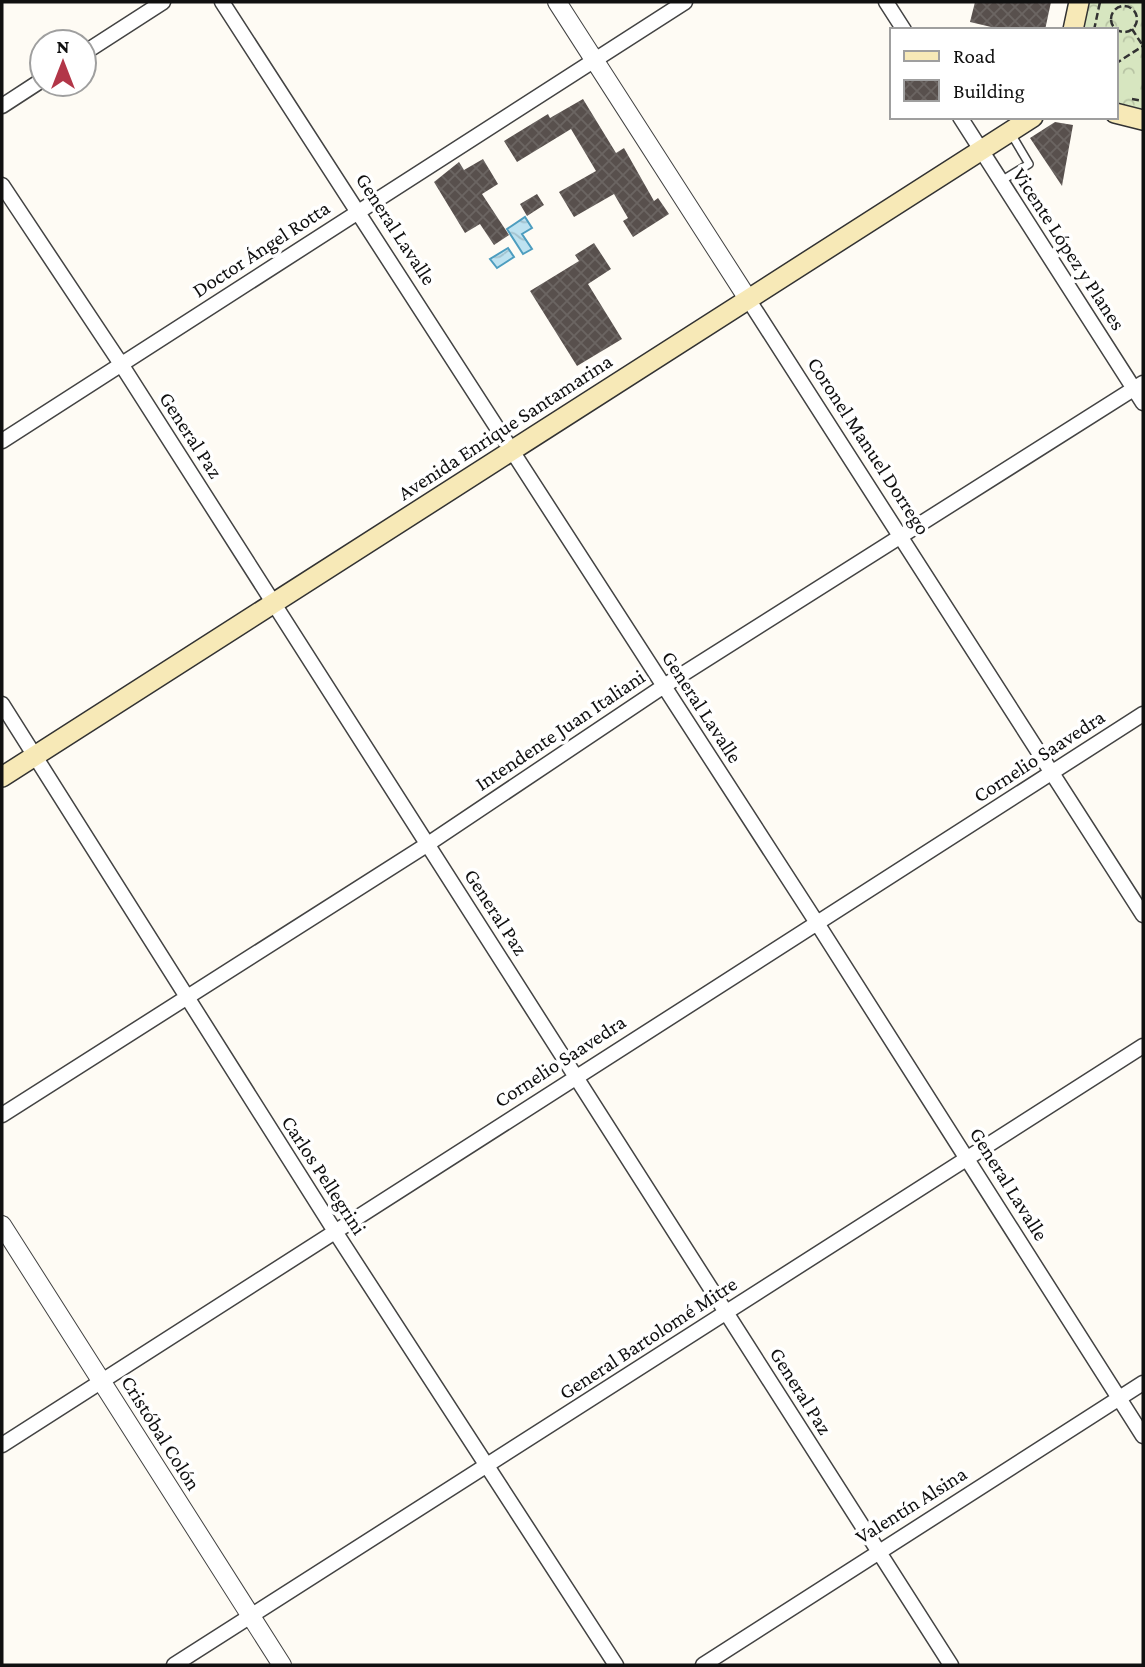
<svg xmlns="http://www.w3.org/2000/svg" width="1145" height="1667" font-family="'Crimson Pro',serif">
	<defs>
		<pattern id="park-crowns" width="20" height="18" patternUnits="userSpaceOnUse" patternTransform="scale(1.75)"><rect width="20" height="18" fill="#d7e6c0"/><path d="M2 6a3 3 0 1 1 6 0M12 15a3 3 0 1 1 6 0" fill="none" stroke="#b8c4a4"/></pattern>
		<pattern id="water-waves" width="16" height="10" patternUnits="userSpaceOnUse" patternTransform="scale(1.75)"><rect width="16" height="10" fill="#bee2f0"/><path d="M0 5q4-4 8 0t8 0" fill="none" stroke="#a2c1cd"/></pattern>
		<pattern id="building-cross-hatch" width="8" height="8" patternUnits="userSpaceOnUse" patternTransform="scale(1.75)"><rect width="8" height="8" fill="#58504d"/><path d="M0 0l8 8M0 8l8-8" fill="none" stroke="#6b6562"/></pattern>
	</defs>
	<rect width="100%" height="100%" fill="#fefbf4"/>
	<path fill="url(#park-crowns)" d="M1090 2H1143V109L1115 103V30H1083Z"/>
	<path fill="url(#water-waves)" stroke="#4d9dbf" stroke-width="2" d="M525 217 532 228 522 234 532 249 523 254 507 229Z
		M508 248 514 257 497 268 490 259Z"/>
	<path fill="url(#building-cross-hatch)" d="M975 2H1051L1045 30H1004L970 22Z
		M583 99 616 153 624 148 654 201 658 198 669 214 633 237 623 221 628 218 614 194 574 217 559 192 596 171 571 129 517 162 504 141 548 114 550 118Z
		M1055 122 1073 125 1062 186 1030 138Z
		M483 159 498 184 482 194 509 235 494 245 480 224 465 233 434 182 459 162 464 170Z
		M537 194 544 205 527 216 520 204Z
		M594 243 611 269 588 284 622 339 577 366 530 291 579 261 575 255Z"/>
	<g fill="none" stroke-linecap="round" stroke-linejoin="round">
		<defs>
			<path id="service" d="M1001 181 1029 164 1010 132"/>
			<path id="minor" d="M222 2 817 923 1143 1436
				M886 2 904 30
				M84 53 163 2
				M2 106 42 80
				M960 117 1143 403
				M2 185 121 364 951 1665
				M748 299 1143 915
				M2 441 685 2
				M2 704 336 1233 616 1665
				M2 1115 428 844 664 686 1143 383
				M2 1445C382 1202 763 958 1143 714
				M174 1665 1143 1046
				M703 1665 1143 1383"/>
			<path id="tertiary" d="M557 2 748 299
				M2 1225 282 1665"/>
			<path id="secondary" d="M1073 30 1079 2
				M1115 113 1143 120
				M2 777 1033 117"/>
		</defs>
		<use href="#service" stroke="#434343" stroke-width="10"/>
		<use href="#minor" stroke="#434343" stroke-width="17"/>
		<use href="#tertiary" stroke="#434343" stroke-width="20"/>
		<use href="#secondary" stroke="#323232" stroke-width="22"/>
		<path stroke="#323232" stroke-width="2.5" stroke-dasharray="7 3.5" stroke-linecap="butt" d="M1111 19a13 13 0 1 1 26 0a13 13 0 1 1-26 0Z
			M1132 29 1143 46
			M1094 30 1100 2
			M1115 64 1143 46
			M1132 99 1143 101"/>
		<use href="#service" stroke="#fff" stroke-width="7"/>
		<use href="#minor" stroke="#fff" stroke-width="14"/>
		<use href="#tertiary" stroke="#fff" stroke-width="18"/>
		<use href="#secondary" stroke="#f7e9b7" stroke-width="19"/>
	</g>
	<g text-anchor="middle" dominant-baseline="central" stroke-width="7" stroke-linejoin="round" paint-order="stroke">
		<g font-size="21" fill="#101010" stroke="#fff">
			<text transform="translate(396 229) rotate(57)">General Lavalle</text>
			<text transform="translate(261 249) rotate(-33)">Doctor Ángel Rotta</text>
			<text transform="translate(1069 249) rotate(57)">Vicente López y Planes</text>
			<text transform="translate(505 427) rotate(-33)">Avenida Enrique Santamarina</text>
			<text transform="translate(191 435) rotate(57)">General Paz</text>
			<text transform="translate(869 446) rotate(57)">Coronel Manuel Dorrego</text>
			<text transform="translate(702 707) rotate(57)">General Lavalle</text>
			<text transform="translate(560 730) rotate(-34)">Intendente Juan Italiani</text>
			<text transform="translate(1039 756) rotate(-33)">Cornelio Saavedra</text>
			<text transform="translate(496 912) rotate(57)">General Paz</text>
			<text transform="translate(560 1061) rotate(-33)">Cornelio Saavedra</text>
			<text transform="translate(324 1175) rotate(57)">Carlos Pellegrini</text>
			<text transform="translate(1009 1184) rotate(58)">General Lavalle</text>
			<text transform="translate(648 1338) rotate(-33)">General Bartolomé Mitre</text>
			<text transform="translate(801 1391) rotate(58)">General Paz</text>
			<text transform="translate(161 1433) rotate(58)">Cristóbal Colón</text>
			<text transform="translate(911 1505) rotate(-32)">Valentín Alsina</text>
		</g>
	</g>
	<rect width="1145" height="1667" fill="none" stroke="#101010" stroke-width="7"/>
	<rect x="890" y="28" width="228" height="91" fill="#ffffff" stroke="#9f9f9f" stroke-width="2"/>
	<rect x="904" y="51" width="35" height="10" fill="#f7e9b7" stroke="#9f9f9f" stroke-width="2"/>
	<text x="953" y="63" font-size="21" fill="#101010">Road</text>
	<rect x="904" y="80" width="35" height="21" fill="url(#building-cross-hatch)" stroke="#9f9f9f" stroke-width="2"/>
	<text x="953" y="98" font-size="21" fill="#101010">Building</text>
	<g transform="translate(63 63)"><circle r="33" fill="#ffffff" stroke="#9f9f9f" stroke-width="2"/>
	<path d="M0-5L12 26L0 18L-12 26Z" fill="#b23648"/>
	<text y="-10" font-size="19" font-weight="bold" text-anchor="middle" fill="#101010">N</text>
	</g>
</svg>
